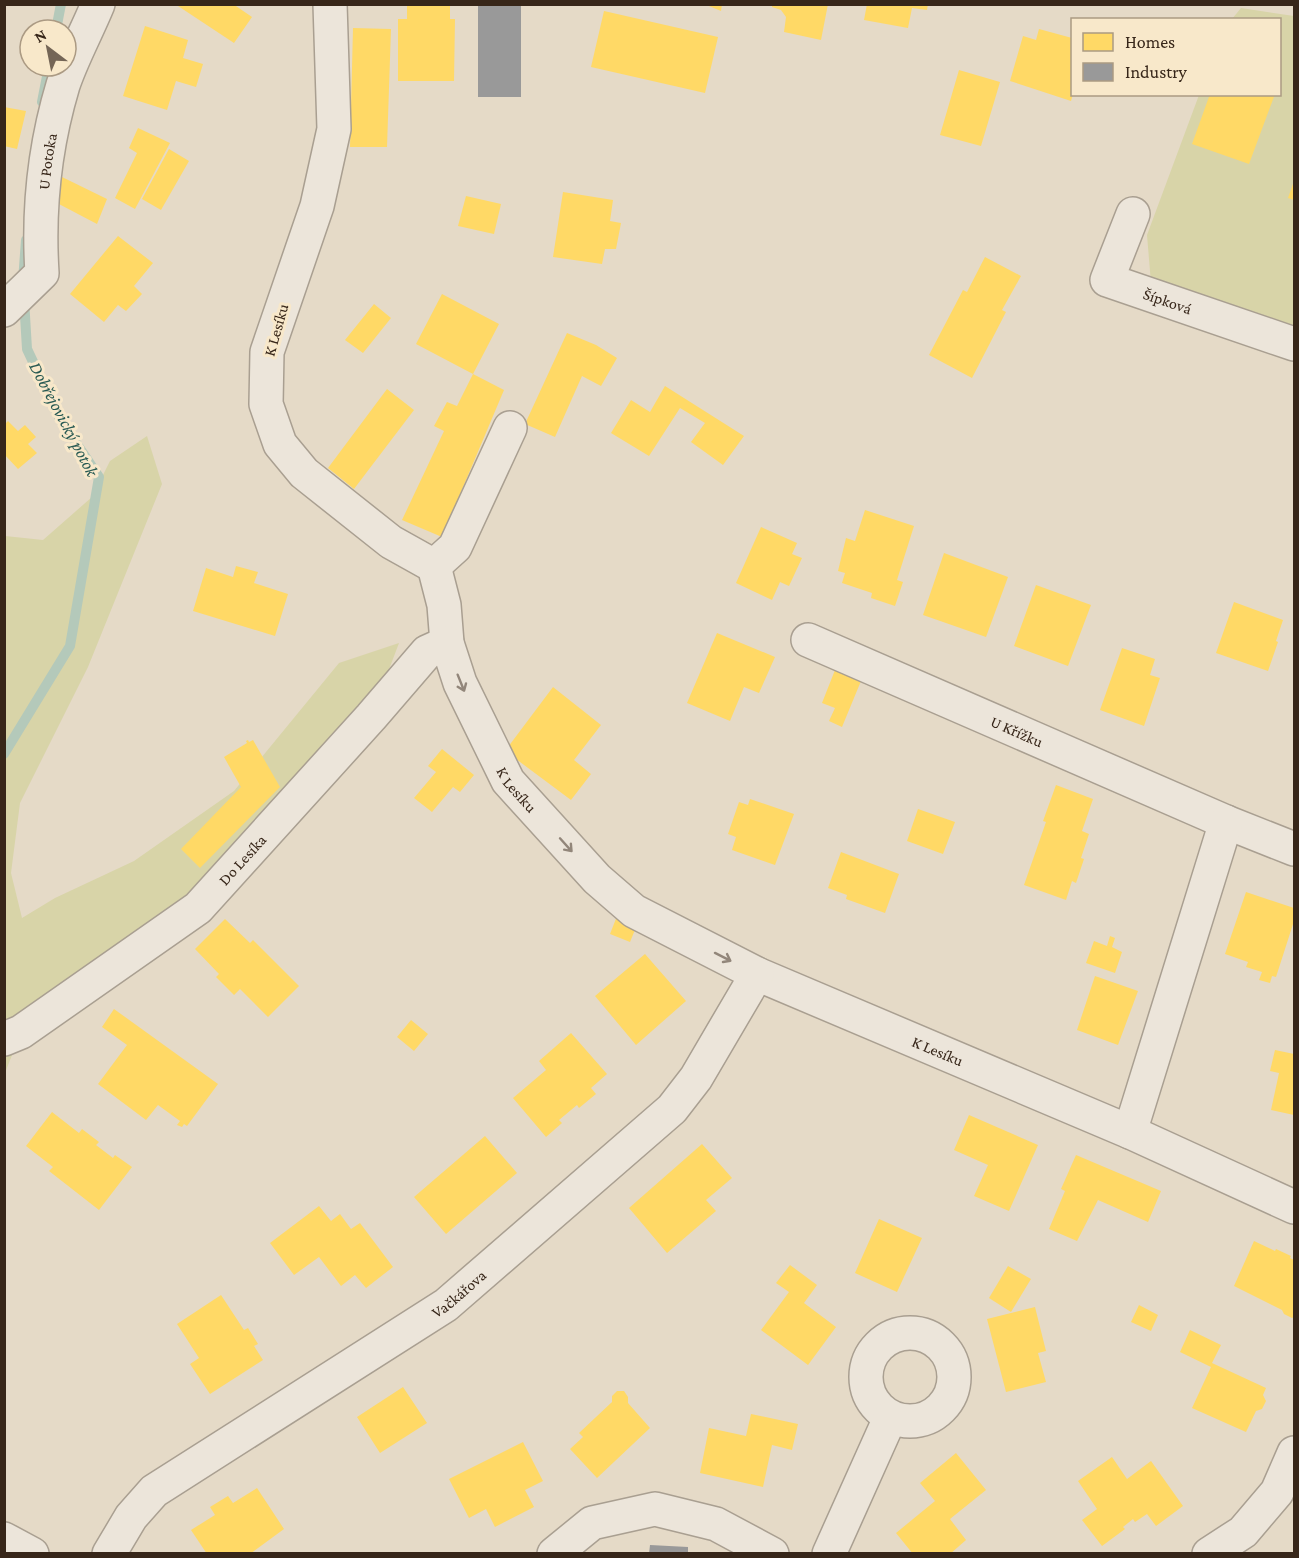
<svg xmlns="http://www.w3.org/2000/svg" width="1299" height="1558" font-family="'Crimson Pro',serif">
	<rect width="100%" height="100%" fill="#e5dac7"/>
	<path fill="#d8d4a8" d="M1241 8 1294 16V344L1152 295 1147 235 1199 95 1280 94V20L1232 19Z
		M147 436 162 484 88 667 20 803 11 873 22 918 55 898 134 861 234 791 339 663 399 643 371 717 243 859 21 1032 5 1073V536L43 540 92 497 110 461Z"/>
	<path fill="#ffd966" d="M175 4H233L252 17 234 43Z
		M407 4H450V19H455L454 81H398V19H407Z
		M704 4H722L721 11Z
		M772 4H828L821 40 784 32 786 17 781 10 772 7Z
		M867 4H928L927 10 912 8 908 28 864 20Z
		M604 11 718 37 705 93 591 67Z
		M145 26 188 40 183 58 203 64 196 87 176 81 167 110 123 96Z
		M353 28 391 29 387 147H350Z
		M1039 29 1072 38 1073 94 1071 101 1010 81 1023 36 1036 40Z
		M959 70 1000 82 981 146 940 135Z
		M1210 94H1275L1249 164 1192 144Z
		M4 107 26 111 17 149 4 146Z
		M138 128 170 143 135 209 115 198 137 153 129 148Z
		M169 149 189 161 161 210 142 199Z
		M60 176 107 199 97 224 57 203Z
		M1294 181V200L1288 198Z
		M563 192 613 200 610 221 621 223 616 249H605L602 264 553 257Z
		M466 196 501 204 494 234 458 226Z
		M118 236 153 263 134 286 142 294 126 311 118 305 104 322 70 294Z
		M985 257 1021 276 1002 310 1006 312 972 378 929 355 963 290 967 292Z
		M442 294 499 324 473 374 416 344Z
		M374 304 391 318 363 353 345 340Z
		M567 333 596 345 617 358 601 386 582 376 555 437 525 424Z
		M473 374 504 390 442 537 402 520 444 431 434 426 447 402 457 406Z
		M665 386 744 436 723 465 691 442 705 423 680 408 649 456 611 433 631 400 650 412Z
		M387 389 414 410 354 489 328 468Z
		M8 421 18 431 25 425 36 437 28 444 37 453 18 469 4 454V425Z
		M865 510 914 526 897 580 903 582 895 606 871 598 872 593 842 583 845 573 838 571 846 538 855 541Z
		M761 527 797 543 792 554 802 558 789 586 780 582 772 600 736 583Z
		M944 553 1008 577 986 637 923 615Z
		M236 566 258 572 254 583 288 594 275 636 193 611 206 568 233 577Z
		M1036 585 1091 605 1068 666 1014 646Z
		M1234 602 1283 620 1276 641 1278 642 1268 671 1216 653Z
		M717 633 775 657 759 693 744 687 730 721 687 703Z
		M1122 648 1155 659 1150 675 1160 678 1144 726 1100 710Z
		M835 670 861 681 842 727 829 721 835 708 822 703Z
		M553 687 601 725 574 760 591 774 571 800 516 759 508 747Z
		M248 740 249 742 253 740 280 787 200 868 181 849 241 787 224 757 247 743 246 741Z
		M442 749 474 775 460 792 453 787 432 812 414 798 436 772 428 766Z
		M1056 785 1093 799 1082 831 1089 834 1081 858 1084 859 1076 883 1072 881 1066 900 1024 885 1046 822 1043 821Z
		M750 799 794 814 775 865 732 850 736 837 728 834 739 802 748 805Z
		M918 809 955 822 943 854 907 841Z
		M841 852 899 874 885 913 846 899 847 895 828 888Z
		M1246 892 1294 908V921L1276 977 1272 976 1270 983 1259 980 1262 972 1246 967 1248 962 1225 954Z
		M619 911 639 920 630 942 610 934Z
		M225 919 250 943 253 940 299 986 268 1017 240 989 234 995 216 977 219 974 195 949Z
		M1110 936 1115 938 1112 947 1122 952 1115 973 1086 963 1094 941 1107 946Z
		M645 954 686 1001 636 1045 595 996Z
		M1095 976 1138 991 1118 1045 1077 1030Z
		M114 1009 218 1084 187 1126 184 1124 182 1127 177 1125 180 1121 158 1105 146 1120 98 1084 127 1045 102 1027Z
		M411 1020 428 1034 414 1051 397 1037Z
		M571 1033 607 1074 591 1088 596 1094 579 1108 577 1105 559 1120 562 1123 546 1137 513 1098 546 1070 539 1061Z
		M1275 1050 1294 1054V1115L1271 1110 1279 1073 1270 1071Z
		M52 1112 79 1133 82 1129 99 1142 96 1145 113 1158 115 1155 132 1167 99 1210 49 1171 53 1167 26 1146Z
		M969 1115 1038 1145 1009 1211 974 1196 988 1165 954 1150Z
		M485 1136 517 1173 446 1234 414 1197Z
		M702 1144 732 1178 706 1200 716 1211 667 1253 629 1208Z
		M1076 1155 1161 1191 1148 1222 1098 1200 1077 1241 1049 1229 1065 1191 1061 1189Z
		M319 1206 331 1221 340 1214 351 1229 360 1223 393 1267 366 1288 355 1275 341 1286 319 1257 294 1275 270 1243Z
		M879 1219 922 1238 897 1292 855 1273Z
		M1254 1241 1275 1251 1276 1249 1291 1256 1290 1258 1294 1260V1317L1292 1318 1284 1314 1282 1310 1234 1286Z
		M790 1265 817 1285 804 1303 836 1327 808 1365 761 1330 789 1292 776 1283Z
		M1008 1266 1031 1279 1011 1312 989 1298Z
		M221 1295 244 1330 248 1328 258 1344 254 1346 263 1360 210 1394 190 1364 199 1358 177 1324Z
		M1139 1305 1158 1315 1151 1331 1131 1322Z
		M1035 1307 1046 1351 1038 1353 1046 1382 1006 1392 987 1319Z
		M1190 1330 1221 1345 1212 1363 1266 1388 1263 1395 1266 1401 1262 1409 1256 1411 1246 1432 1192 1408 1211 1367 1180 1352Z
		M403 1387 427 1423 380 1453 357 1417Z
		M617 1391H624L628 1397V1403L650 1428 597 1478 570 1449 583 1437 579 1433 612 1402V1396Z
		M751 1414 798 1424 792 1450 772 1445 763 1487 700 1473 709 1428 746 1436Z
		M523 1442 543 1481 525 1490 534 1507 495 1527 486 1509 469 1518 449 1479Z
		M956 1453 986 1490 950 1519 966 1540 950 1554H913L896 1533 935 1501 920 1483Z
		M1112 1457 1127 1479 1151 1461 1183 1506 1156 1526 1147 1514 1135 1522 1133 1519 1123 1527 1125 1529 1102 1546 1082 1520 1097 1509 1078 1481Z
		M257 1488 284 1529 250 1554H207L191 1530 215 1515 210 1507 228 1496 233 1503Z"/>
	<path fill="#999" d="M478 4H521V97H478Z
		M650 1545 688 1547V1554H649Z"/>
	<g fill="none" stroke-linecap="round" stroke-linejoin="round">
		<path stroke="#b4c9ba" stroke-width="10" d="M56 30 61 4
			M42 102 49 66
			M23 281 26 240
			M4 754 70 646 99 477 60 419 27 349 24 299"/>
		<defs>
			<g id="minor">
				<path id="s1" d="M330 4 334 129 317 206 267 352 266 404 280 444 304 473 391 542 434 566 444 605 447 643 460 683 508 781 597 879 634 911 757 974 1130 1132 1294 1207"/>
				<path id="s2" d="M1133 214 1107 280 1294 344"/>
				<path id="s3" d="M4 310 42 273C38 211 45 145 63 85 72 58 87 31 98 4"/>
				<path d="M434 566 455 547 510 428"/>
				<path id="s4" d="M808 640 1226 822 1294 849"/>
				<path id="s5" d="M4 1039 21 1032 198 908 371 717 427 652 447 643"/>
				<path d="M1130 1132 1226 822"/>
				<circle cx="910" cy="1377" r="44"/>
				<path d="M4 1539 32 1554"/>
				<path id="s6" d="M109 1554 131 1517 154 1491 446 1305 672 1109 696 1078 757 974"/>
				<path d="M554 1554 592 1523 655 1509 716 1524 772 1554"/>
				<path d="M829 1554 890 1418"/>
				<path d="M1209 1554 1243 1532 1277 1492 1294 1453"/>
			</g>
		</defs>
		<use href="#minor" stroke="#a99f91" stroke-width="36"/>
		<use href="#minor" stroke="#ece5da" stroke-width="33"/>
	</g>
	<defs><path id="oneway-shaft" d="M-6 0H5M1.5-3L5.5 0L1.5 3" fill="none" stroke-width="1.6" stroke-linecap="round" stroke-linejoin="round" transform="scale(1.5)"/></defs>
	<g stroke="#92867a">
		<use href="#oneway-shaft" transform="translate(461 683) rotate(68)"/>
		<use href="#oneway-shaft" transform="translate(566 845) rotate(48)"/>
		<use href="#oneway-shaft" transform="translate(723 957) rotate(27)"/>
	</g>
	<g text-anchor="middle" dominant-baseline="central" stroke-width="6" stroke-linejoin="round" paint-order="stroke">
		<g font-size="16" fill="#372619" stroke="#f8e8ca">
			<text stroke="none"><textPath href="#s3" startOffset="165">U Potoka</textPath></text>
			<text stroke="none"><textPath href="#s2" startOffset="135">Šípková</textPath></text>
			<text transform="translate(276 330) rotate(-74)">K Lesíku</text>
			<text stroke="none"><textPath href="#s4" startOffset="228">U Křížku</textPath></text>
			<text stroke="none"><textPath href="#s1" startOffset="892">K Lesíku</textPath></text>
			<text stroke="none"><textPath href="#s5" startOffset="300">Do Lesíka</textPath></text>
			<text stroke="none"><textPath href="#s1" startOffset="1396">K Lesíku</textPath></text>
			<text stroke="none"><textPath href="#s6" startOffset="441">Vačkářova</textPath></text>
		</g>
		<g font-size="18" font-style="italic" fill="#275952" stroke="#f8e8ca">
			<text transform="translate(64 419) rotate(62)">Dobřejovický potok</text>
		</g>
	</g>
	<rect width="1299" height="1558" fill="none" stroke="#372619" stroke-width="12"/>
	<rect x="1071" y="18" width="210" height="78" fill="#f8e8ca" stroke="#ab9a83" stroke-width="1.5"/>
	<rect x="1083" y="33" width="30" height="18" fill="#ffd966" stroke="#ab9a83" stroke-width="1.5"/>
	<text x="1125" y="48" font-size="18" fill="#372619">Homes</text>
	<rect x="1083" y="63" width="30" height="18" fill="#999999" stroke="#ab9a83" stroke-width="1.5"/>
	<text x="1125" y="78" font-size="18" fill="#372619">Industry</text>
	<g transform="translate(48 48) rotate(328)"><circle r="28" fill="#f8e8ca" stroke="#ab9a83" stroke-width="1.5"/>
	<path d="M0-4.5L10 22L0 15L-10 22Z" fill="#746556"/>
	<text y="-9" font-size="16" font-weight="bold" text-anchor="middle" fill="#372619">N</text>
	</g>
</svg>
